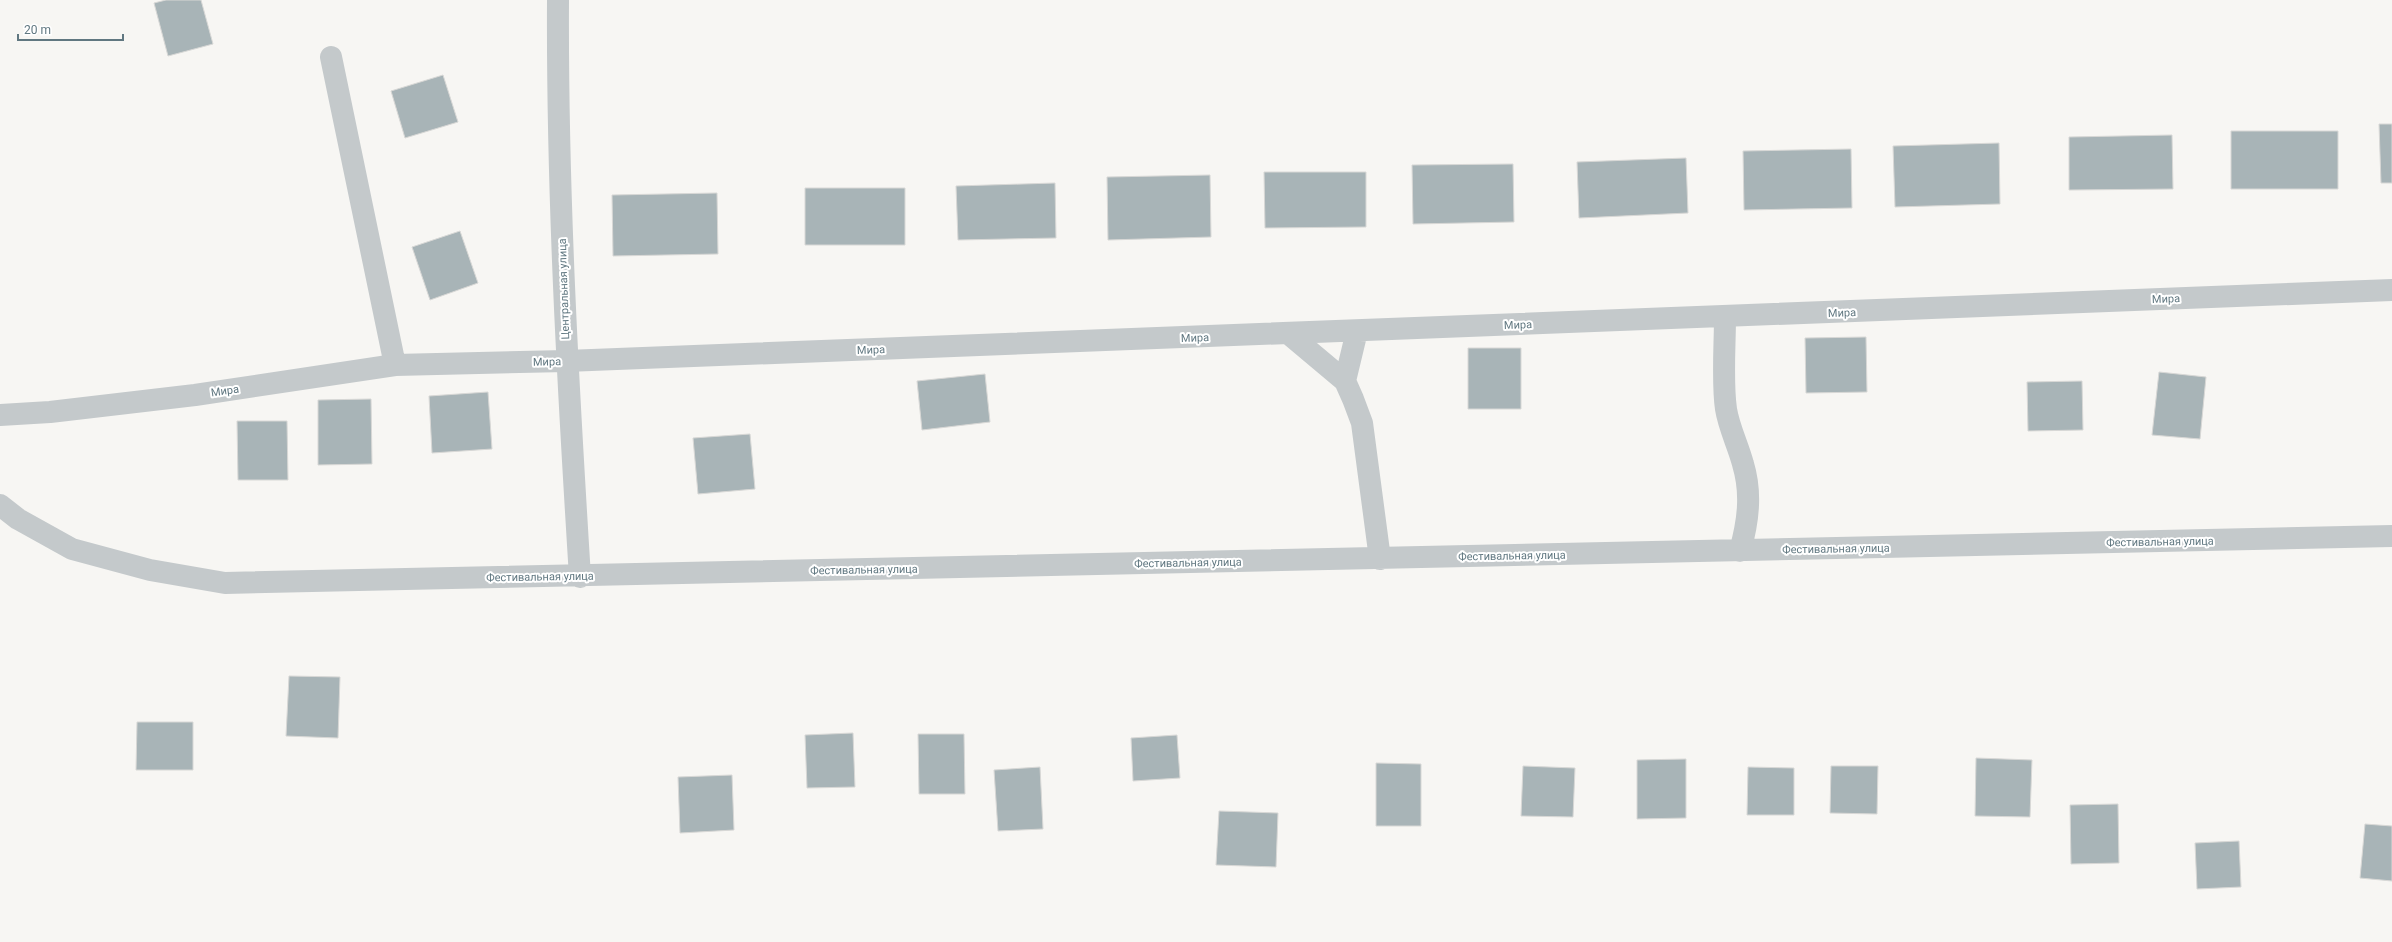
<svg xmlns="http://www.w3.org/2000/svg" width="2392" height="942" font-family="Roboto,sans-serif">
	<rect width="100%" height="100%" fill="#f7f6f3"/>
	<path fill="#a8b4b7" stroke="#d8d8d6" d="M166 0H201L213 44 168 56 154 3Z
		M443 75 458 122 405 138 391 91Z
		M2379 124H2392V183H2381Z
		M2231 131H2338V189H2231Z
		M2172 135 2173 189 2069 190V137Z
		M1999 143 2000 204 1895 207 1893 146Z
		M1851 149 1852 208 1744 210 1743 151Z
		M1686 158 1688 213 1579 218 1577 162Z
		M1513 164 1514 222 1413 224 1412 165Z
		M1264 172H1366V227L1265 228Z
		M1210 175 1211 237 1108 240 1107 177Z
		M1055 183 1056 238 958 240 956 186Z
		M805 188H905V245H805Z
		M717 193 718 254 613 256 612 195Z
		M460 231 478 283 430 300 412 247Z
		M1866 337 1867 392 1806 393 1805 338Z
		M1468 348H1521V409H1468Z
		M2159 372 2206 377 2200 439 2152 435Z
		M985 374 990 422 922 430 917 381Z
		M2082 381 2083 430 2028 431 2027 382Z
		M488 392 492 449 432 453 429 396Z
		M371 399 372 464 318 465V400Z
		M237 421H287L288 480H238Z
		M750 434 755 489 698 494 693 438Z
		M289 676 340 677 338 738 286 736Z
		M137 722H193V770H136Z
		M853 733 855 787 807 788 805 735Z
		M918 734H964L965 794H919Z
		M1177 735 1180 778 1133 781 1131 738Z
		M1976 758 2032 760 2030 817 1975 816Z
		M1686 759V818L1637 819V760Z
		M1376 763 1421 764V826H1376Z
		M1523 766 1575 768 1573 817 1521 816Z
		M1831 766H1878L1877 814 1830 813Z
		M1040 767 1043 829 998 831 994 770Z
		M1748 767 1794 768V815H1747Z
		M732 775 734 830 680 833 678 777Z
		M2118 804 2119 863 2071 864 2070 805Z
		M1219 811 1278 813 1276 867 1216 865Z
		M2365 824 2392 826V881L2360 878Z
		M2239 841 2241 887 2197 889 2195 843Z"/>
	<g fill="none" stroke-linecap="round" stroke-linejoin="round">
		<path stroke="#c4c9cb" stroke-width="22" d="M558 0C557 192 568 385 580 577
			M331 57 395 365
			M1725 317C1725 345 1722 382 1726 409 1729 428 1738 445 1743 464 1752 494 1748 522 1740 551
			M1289 334 1345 381 1353 399 1362 423 1380 559
			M1345 381 1357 331
			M0 415 50 412 195 395 395 365 566 361 2392 290
			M0 505 18 519 72 549 150 570 225 583 2392 536"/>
	</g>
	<g text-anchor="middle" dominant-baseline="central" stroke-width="4" stroke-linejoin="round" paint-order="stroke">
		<g font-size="11" fill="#607780" stroke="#fff">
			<text transform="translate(564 289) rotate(-92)">Центральная улица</text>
			<text transform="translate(2166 299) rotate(-2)">Мира</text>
			<text transform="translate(1842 313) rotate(-2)">Мира</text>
			<text transform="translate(1518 325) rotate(-2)">Мира</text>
			<text transform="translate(1195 338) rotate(-2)">Мира</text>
			<text transform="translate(871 350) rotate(-2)">Мира</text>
			<text transform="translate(547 362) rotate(-1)">Мира</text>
			<text transform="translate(225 391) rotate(-8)">Мира</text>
			<text transform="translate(2160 542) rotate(-1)">Фестивальная улица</text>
			<text transform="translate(1836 549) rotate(-1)">Фестивальная улица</text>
			<text transform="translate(1512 556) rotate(-1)">Фестивальная улица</text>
			<text transform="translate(1188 563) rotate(-1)">Фестивальная улица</text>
			<text transform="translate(864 570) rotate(-1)">Фестивальная улица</text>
			<text transform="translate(540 577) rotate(-1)">Фестивальная улица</text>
		</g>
	</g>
	<path d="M18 34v6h105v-6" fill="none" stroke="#607780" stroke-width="2"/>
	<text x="24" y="34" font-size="12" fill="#607780" stroke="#ffffff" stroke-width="3" paint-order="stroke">20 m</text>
</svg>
